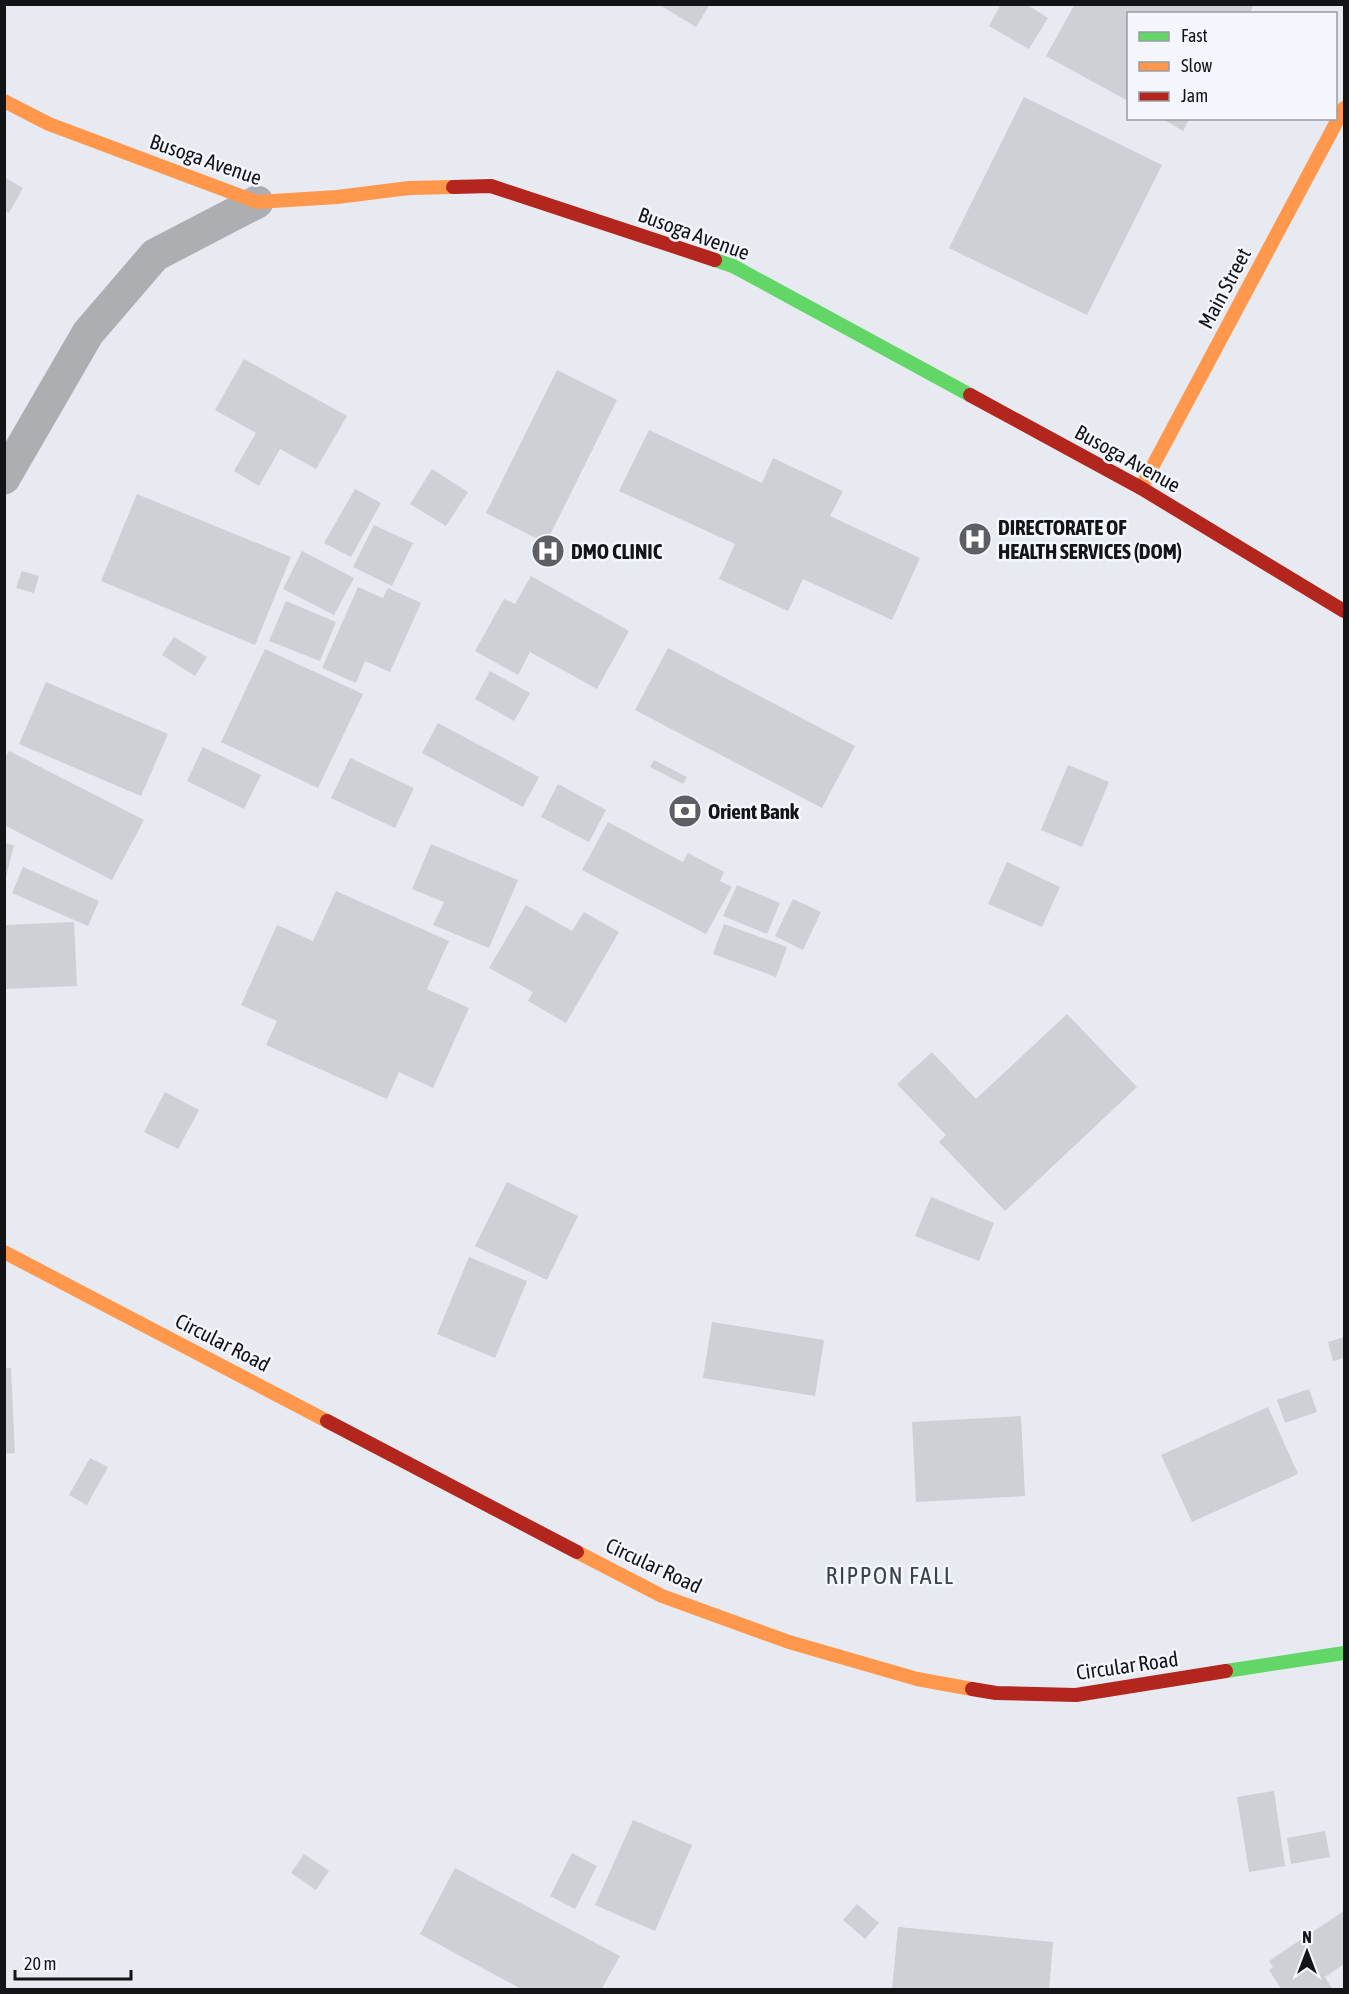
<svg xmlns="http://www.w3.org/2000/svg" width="1349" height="1994" font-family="'Asap Condensed',sans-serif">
	<rect width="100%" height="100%" fill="#e7eaf1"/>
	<path fill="#cdd0d4" d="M658 4H710L696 27Z
		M1001 4H1026L1048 18 1029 49 989 26Z
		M1075 4H1254L1249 14H1128V101L1046 56Z
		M1024 97 1162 165 1087 315 949 248Z
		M1161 118H1190L1183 131Z
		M4 177 23 188 9 213 4 211Z
		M244 359 347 416 316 469 280 449 259 486 234 471 256 433 215 410Z
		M557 370 617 400 546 543 486 513Z
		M649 430 762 483 773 458 843 491 830 516 920 558 892 620 803 579 788 611 719 579 735 544 619 491Z
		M432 469 468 492 446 526 410 504Z
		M355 489 381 503 351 557 324 543Z
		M137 494 291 557 255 645 101 581Z
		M374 525 413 543 392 586 353 567Z
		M302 551 354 578 334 615 283 589Z
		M22 571 39 576 34 593 16 588Z
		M531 576 629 631 597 689 530 652 518 675 475 651 504 599 515 604Z
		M358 587 383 598 388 588 421 603 390 672 365 661 356 683 322 668Z
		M286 601 336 622 320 661 269 641Z
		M174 637 207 657 195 676 162 655Z
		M668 648 855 746 822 808 635 710Z
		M265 649 363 694 318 788 221 742Z
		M490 671 530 693 514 721 475 699Z
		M46 682 168 734 141 796 19 744Z
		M438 723 539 777 523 807 422 753Z
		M203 747 261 775 244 809 187 781Z
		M9 751 144 820 112 880 4 825V759Z
		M350 758 414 788 395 828 331 798Z
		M654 760 687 777 683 784 650 767Z
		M1068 765 1109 782 1082 847 1041 830Z
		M558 784 606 810 589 842 541 817Z
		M608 822 683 862 688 853 724 872 720 881 732 887 706 934 582 870Z
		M4 843 14 845 5 881H4Z
		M431 844 518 880 489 948 433 925 444 902 412 889Z
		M1007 862 1060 887 1042 927 988 904Z
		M23 867 99 901 88 926 12 893Z
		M737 885 780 903 767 934 723 916Z
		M336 891 449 941 427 989 469 1008 433 1088 399 1072 387 1099 266 1045 277 1021 241 1005 277 925 313 941Z
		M793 899 821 912 803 950 775 936Z
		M526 905 572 931 584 912 619 932 566 1023 528 1001 533 992 489 968Z
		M74 922 77 986 4 989V925Z
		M724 924 787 947 776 977 713 954Z
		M1067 1014 1137 1087 1005 1211 939 1142 946 1135 897 1084 932 1052 976 1099Z
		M165 1092 199 1110 178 1149 144 1132Z
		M507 1182 578 1216 547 1280 475 1246Z
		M931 1197 994 1223 979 1261 915 1236Z
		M469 1257 527 1281 495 1358 437 1334Z
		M712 1322 824 1340 815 1396 703 1378Z
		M1344 1337V1358L1333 1361 1328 1342Z
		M4 1368H11L15 1453 4 1454Z
		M1309 1389 1317 1412 1285 1423 1277 1400Z
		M1268 1407 1298 1474 1192 1522 1161 1455Z
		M1021 1416 1025 1496 916 1502 912 1422Z
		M90 1458 108 1467 87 1505 69 1495Z
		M1274 1791 1285 1866 1249 1872 1237 1797Z
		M633 1820 692 1845 655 1931 595 1905Z
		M1325 1831 1330 1857 1291 1864 1287 1838Z
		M572 1853 597 1866 575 1909 550 1896Z
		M304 1854 329 1871 316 1890 291 1873Z
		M455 1868 620 1956 601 1990H523L420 1934Z
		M857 1904 879 1923 865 1939 843 1920Z
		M1344 1911V1964L1325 1977 1333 1990H1282L1269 1970 1273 1967 1269 1961Z
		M898 1927 1053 1942 1049 1990H892Z"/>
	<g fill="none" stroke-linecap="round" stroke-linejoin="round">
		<path stroke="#adaeb2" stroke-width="33" d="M4 478 88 333 155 255 257 202"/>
		<path stroke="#63d668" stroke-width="14" d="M715 260 733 266 970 395
			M1226 1671 1344 1653"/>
		<path stroke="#ff974d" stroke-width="14" d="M4 101 49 124 257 202 337 197 409 188 453 187
			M1141 488 1344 108
			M4 1252 327 1421
			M577 1552 662 1596 789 1642 917 1679 972 1689"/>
		<path stroke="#b3261e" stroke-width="14" d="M453 187 491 186 715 260
			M970 395 1141 488 1344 611
			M327 1421 577 1552
			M972 1689 996 1693 1076 1695 1226 1671"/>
	</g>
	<defs>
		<symbol id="hospital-disc" viewBox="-11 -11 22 22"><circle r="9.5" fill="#5d5f64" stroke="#f3f6fd"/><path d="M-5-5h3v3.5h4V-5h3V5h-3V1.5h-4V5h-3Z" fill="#fff"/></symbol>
		<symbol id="bank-disc" viewBox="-11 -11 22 22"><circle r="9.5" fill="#5d5f64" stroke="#f3f6fd"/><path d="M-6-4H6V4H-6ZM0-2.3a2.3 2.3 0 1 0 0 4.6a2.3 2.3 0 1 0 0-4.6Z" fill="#fff"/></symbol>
	</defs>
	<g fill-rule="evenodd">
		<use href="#hospital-disc" x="956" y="520" width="38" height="38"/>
		<use href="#hospital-disc" x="529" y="532" width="38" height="38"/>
		<use href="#bank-disc" x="666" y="792" width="38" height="38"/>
	</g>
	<g text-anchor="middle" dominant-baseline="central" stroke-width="5" stroke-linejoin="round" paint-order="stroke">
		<g font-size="21" fill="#121418" stroke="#f3f6fd">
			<text transform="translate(206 159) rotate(19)">Busoga Avenue</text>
			<text transform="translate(694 233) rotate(20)">Busoga Avenue</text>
			<text transform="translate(1224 288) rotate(-62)">Main Street</text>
			<text transform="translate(1128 458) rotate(29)">Busoga Avenue</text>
			<text transform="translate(223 1342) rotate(27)">Circular Road</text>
			<text transform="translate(654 1565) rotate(25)">Circular Road</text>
			<text transform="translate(1127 1665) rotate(-8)">Circular Road</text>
		</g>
		<g font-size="21" font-weight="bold" fill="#121418" stroke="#f3f6fd" text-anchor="start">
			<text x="998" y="527">DIRECTORATE OF<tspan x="998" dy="24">HEALTH SERVICES (DOM)</tspan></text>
			<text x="571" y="551">DMO CLINIC</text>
			<text x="708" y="811">Orient Bank</text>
		</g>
		<g font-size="24" letter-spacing="1.5" fill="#3c414a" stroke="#f3f6fd">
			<text x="890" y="1575">RIPPON FALL</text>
		</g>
	</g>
	<rect width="1349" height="1994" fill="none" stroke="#121418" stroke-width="12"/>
	<rect x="1127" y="12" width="210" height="108" fill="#f3f6fd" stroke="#999ca1" stroke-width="1.5"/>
	<rect x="1139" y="32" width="30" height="9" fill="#63d668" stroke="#999ca1" stroke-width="1.5"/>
	<text x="1181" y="42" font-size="18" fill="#121418">Fast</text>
	<rect x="1139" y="62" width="30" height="9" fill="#ff974d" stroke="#999ca1" stroke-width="1.5"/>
	<text x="1181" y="72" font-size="18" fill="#121418">Slow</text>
	<rect x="1139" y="92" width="30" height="9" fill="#b3261e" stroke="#999ca1" stroke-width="1.5"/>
	<text x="1181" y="102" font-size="18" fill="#121418">Jam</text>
	<g transform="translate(1307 1952)" stroke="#f3f6fd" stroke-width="4.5" paint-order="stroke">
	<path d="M0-4.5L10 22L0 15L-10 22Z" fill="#121418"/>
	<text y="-9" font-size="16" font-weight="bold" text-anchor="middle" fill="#121418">N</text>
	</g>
	<path d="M15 1970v9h116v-9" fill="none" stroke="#121418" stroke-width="3"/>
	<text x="24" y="1970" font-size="18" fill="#121418" stroke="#f3f6fd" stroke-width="4.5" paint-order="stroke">20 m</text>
</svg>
